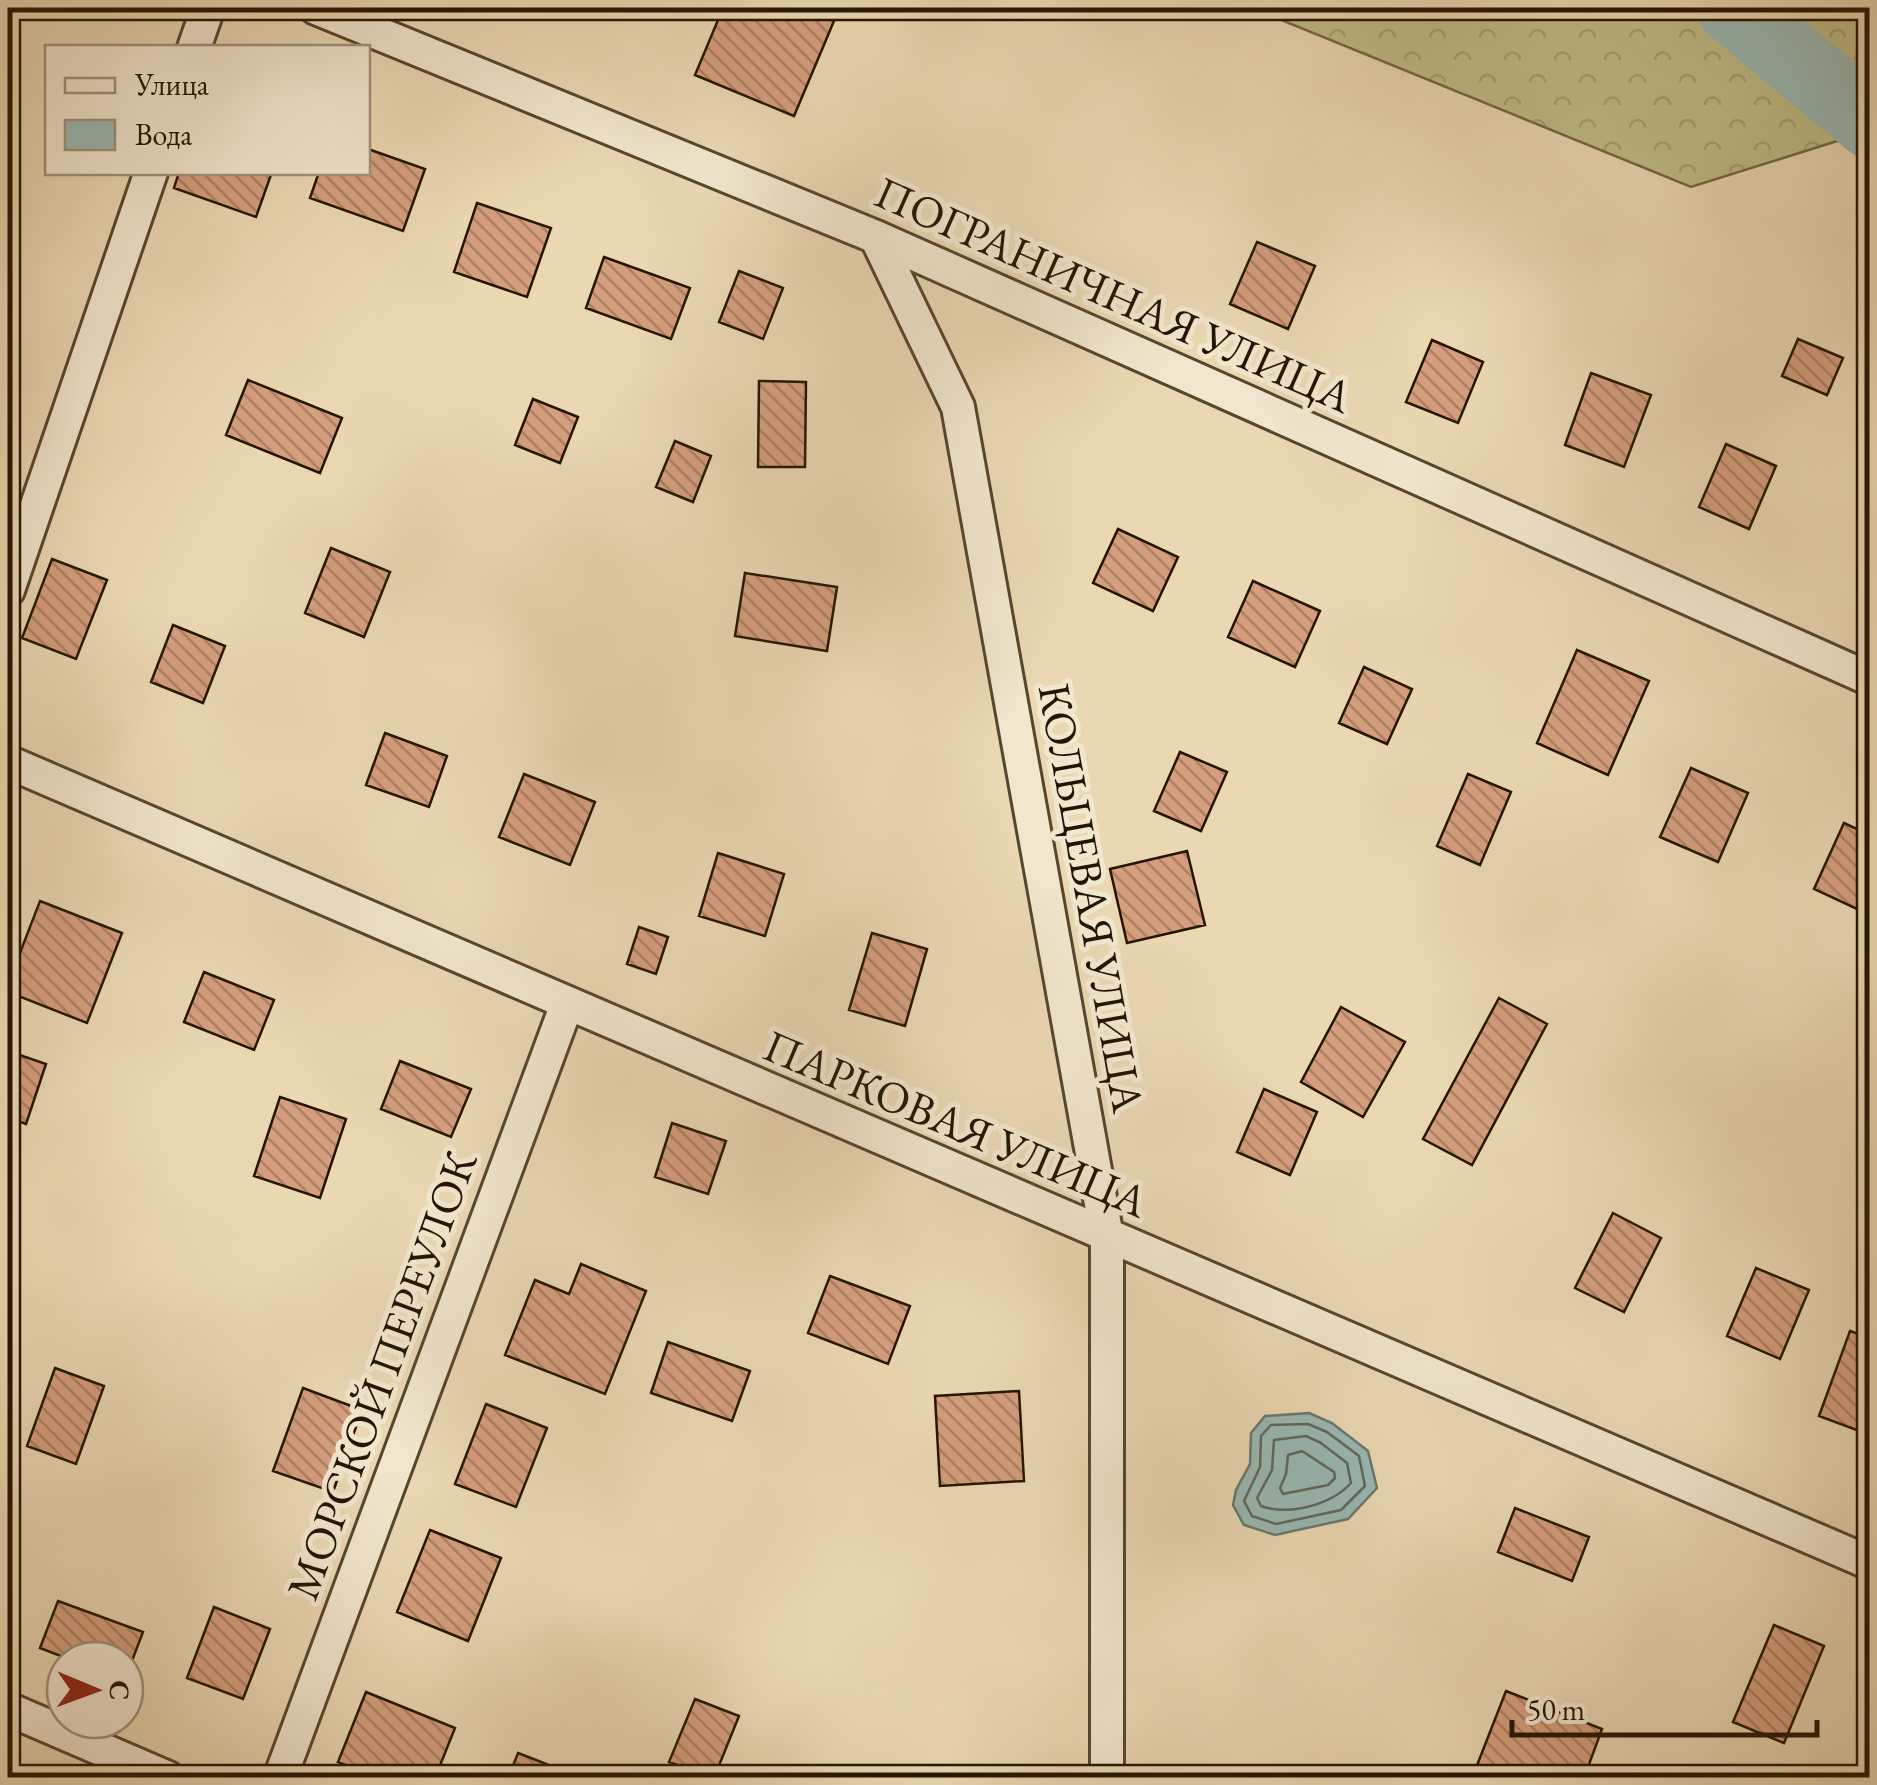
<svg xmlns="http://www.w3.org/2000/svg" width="1877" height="1785" font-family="'EB Garamond',serif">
	<defs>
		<pattern id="forest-crowns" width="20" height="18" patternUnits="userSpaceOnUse" patternTransform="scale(2.5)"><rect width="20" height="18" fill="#bfbc87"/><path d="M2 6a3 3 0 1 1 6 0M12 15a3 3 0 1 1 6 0" fill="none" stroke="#a4a173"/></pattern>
		<pattern id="building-back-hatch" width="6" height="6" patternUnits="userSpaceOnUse" patternTransform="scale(2.5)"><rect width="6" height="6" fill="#d59e7d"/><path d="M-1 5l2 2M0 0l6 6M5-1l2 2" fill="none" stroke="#ad8064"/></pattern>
	</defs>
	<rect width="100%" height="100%" fill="#ead8b3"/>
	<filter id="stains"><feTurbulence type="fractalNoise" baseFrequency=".002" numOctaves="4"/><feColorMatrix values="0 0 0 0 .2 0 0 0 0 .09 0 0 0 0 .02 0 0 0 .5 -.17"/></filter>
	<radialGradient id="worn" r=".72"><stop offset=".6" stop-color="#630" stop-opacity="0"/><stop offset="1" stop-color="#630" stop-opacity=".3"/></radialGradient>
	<path fill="url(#forest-crowns)" stroke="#726844" stroke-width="2.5" d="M1252 8H1869V131L1691 187Z"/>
	<path fill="#99b9b4" stroke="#6a776c" stroke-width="2.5" d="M1309 1413 1332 1423 1368 1451 1377 1488 1348 1519 1275 1535 1244 1525 1233 1505 1236 1490 1250 1464 1251 1433 1265 1416Z"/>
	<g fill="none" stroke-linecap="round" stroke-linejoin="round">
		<path stroke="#5e675a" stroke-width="2.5" d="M1308 1424 1327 1432 1359 1456 1365 1486 1341 1510 1276 1524 1252 1516 1244 1501 1260 1467 1261 1436 1271 1425Z
			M1306 1436 1321 1443 1347 1463 1351 1483C1331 1505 1289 1516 1261 1506L1257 1498 1272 1470 1274 1440Z
			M1302 1451 1334 1472 1335 1478 1328 1485 1283 1494 1280 1488 1286 1474 1288 1455Z"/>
		<path stroke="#99b9b4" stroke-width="72" d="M1733 8 1870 122"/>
	</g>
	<path fill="url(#building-back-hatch)" stroke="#241501" stroke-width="2.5" d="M723 8 839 9 794 116 695 75Z
		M368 149 425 169 403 231 310 198 319 172H368Z
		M179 172H272L256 217 174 188Z
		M477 203 551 228 527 297 454 272Z
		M1257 242 1315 266 1288 329 1230 304Z
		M604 257 690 288 671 339 586 308Z
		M739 271 783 288 763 339 719 322Z
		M1798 339 1843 358 1827 395 1782 376Z
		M1432 340 1483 362 1458 423 1406 402Z
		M1591 373 1651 395 1624 467 1565 445Z
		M248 380 342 418 320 473 226 435Z
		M759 381 806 382 805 467H758Z
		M533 399 578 417 560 463 515 445Z
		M675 441 711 456 693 502 656 487Z
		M1726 444 1776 466 1749 529 1699 507Z
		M1118 529 1178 557 1153 611 1093 583Z
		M331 548 390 572 364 637 305 613Z
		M52 559 107 580 76 659 22 638Z
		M745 573 837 587 827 651 735 636Z
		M1253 581 1320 611 1295 667 1228 637Z
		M173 625 225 646 203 703 151 682Z
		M1577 650 1649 681 1608 775 1537 743Z
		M1364 667 1412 689 1387 744 1339 723Z
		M385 733 447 756 429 807 366 785Z
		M1180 752 1227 772 1201 831 1154 811Z
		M1691 768 1748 793 1718 862 1660 837Z
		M524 774 595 802 570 865 499 837Z
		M1468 774 1511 792 1480 865 1437 846Z
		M1844 823 1870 835V915L1814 889Z
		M1187 851 1205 925 1127 943 1110 869Z
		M718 853 784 874 765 936 699 916Z
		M40 901 122 933 87 1023 8 992V984Z
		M639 927 668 937 656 974 627 964Z
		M872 933 927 949 905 1026 849 1010Z
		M204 972 274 1000 254 1050 184 1022Z
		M1499 998 1547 1024 1472 1165 1423 1139Z
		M1341 1007 1405 1042 1363 1117 1301 1082Z
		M8 1051 46 1064 26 1124 8 1117Z
		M400 1061 471 1089 451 1137 381 1109Z
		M1264 1089 1317 1112 1290 1175 1237 1152Z
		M280 1097 346 1119 320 1198 254 1176Z
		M672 1123 726 1141 708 1194 655 1177Z
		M1613 1213 1661 1238 1624 1312 1575 1288Z
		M581 1264 646 1291 605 1394 505 1355 535 1280 569 1294Z
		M1756 1268 1809 1290 1780 1359 1727 1336Z
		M830 1276 910 1306 888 1364 808 1333Z
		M1850 1331 1870 1338V1435L1819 1416Z
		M668 1342 750 1371 732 1421 651 1393Z
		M55 1368 104 1386 76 1464 27 1446Z
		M303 1388 362 1410 333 1492 273 1471Z
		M1019 1391 1024 1481 940 1486 935 1396Z
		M486 1404 547 1428 516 1507 455 1484Z
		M1515 1508 1589 1537 1572 1581 1498 1552Z
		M430 1530 501 1558 468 1641 397 1612Z
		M58 1601 143 1632 125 1679V1660H71L40 1648Z
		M214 1607 270 1629 243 1699 187 1678Z
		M1774 1625 1824 1646 1784 1743 1733 1722Z
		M1506 1691 1602 1729 1584 1778H1472Z
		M366 1692 455 1728 435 1778H377L338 1762Z
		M695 1699 739 1716 714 1778 669 1762Z
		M518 1753 582 1778H508Z"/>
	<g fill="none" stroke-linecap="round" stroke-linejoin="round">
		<defs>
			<path id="street" d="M316 8 876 237 1870 679
				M194 48 208 8
				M876 237 958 407 1107 1237V1778
				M8 590 151 172
				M8 762 1870 1563
				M8 1709 168 1778
				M280 1778 567 1004"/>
		</defs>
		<use href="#street" stroke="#56462e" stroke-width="38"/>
		<use href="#street" stroke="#f1e6ce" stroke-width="32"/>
	</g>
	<g text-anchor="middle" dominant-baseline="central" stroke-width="10" stroke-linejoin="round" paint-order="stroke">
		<g font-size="45" fill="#241501" stroke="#f1e6ce">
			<text transform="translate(1114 294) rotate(24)">ПОГРАНИЧНАЯ УЛИЦА</text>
			<text transform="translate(1092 898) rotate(80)">КОЛЬЦЕВАЯ УЛИЦА</text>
			<text transform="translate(956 1123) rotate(23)">ПАРКОВАЯ УЛИЦА</text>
			<text transform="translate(381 1375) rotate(-70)">МОРСКОЙ ПЕРЕУЛОК</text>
		</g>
	</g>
	<rect width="1877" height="1785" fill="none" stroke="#ead8b3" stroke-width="40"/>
	<rect x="10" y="10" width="1857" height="1765" fill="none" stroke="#241501" stroke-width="5"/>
	<rect x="20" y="20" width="1837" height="1745" fill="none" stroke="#241501" stroke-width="2.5"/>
	<rect x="45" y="45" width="325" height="130" fill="#f1e6ce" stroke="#9f927c" stroke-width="2.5"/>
	<rect x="65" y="78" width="50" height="15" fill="#f1e6ce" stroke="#9f927c" stroke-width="2.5"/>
	<text x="135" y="95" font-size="30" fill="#241501">Улица</text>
	<rect x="65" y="120" width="50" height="30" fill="#99b9b4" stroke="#9f927c" stroke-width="2.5"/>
	<text x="135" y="145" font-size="30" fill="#241501">Вода</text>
	<g transform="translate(95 1690) rotate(91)"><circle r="48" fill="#f1e6ce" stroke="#9f927c" stroke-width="2.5"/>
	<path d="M0-8L18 38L0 25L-18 38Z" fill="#8f2418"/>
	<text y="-15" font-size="28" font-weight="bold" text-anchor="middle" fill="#241501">С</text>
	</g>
	<path d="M1512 1720v15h305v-15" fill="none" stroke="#241501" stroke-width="5"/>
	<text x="1527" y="1720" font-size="30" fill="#241501" stroke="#f1e6ce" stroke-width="8" paint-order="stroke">50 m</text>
	<rect width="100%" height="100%" filter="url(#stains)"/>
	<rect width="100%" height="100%" fill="url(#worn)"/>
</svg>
